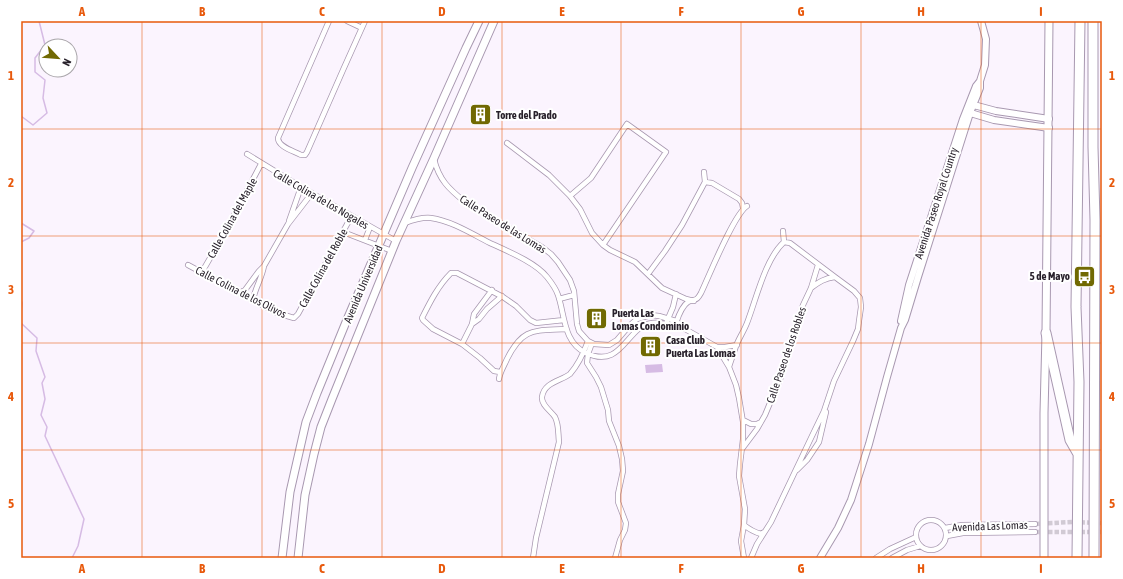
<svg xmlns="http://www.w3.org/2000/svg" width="1123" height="579" font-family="'Asap Condensed',sans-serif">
	<rect width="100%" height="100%" fill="#fbf4fe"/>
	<path fill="#d6bbe4" d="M662 364 663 372 646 373 645 365Z"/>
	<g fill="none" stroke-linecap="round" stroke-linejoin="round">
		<path stroke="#d6bbe4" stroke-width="1.5" d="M21 116 33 125 47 113 43 98 45 80 35 72V58L45 45 39 21
			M21 223 34 231 29 238 21 242
			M21 300 22 303 21 314
			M21 323 37 338 36 351 45 377 42 383 45 399 41 415 47 427 45 436 84 519 78 546 72 558"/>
		<path stroke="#d1cad4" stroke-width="4.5" stroke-dasharray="4.5 2" stroke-linecap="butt" d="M1035 524 1072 522 1102 523
			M1035 532H1102"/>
		<defs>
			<path id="minor" d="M329 21 278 138C278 147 294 151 301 155H305L307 152 343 70 365 21
				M347 21 362 28
				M627 124 666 152
				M507 143 549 175 570 196 580 209 592 233 603 245 610 250 635 262 662 288 686 299 694 301
				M247 154 301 187 396 241
				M434 159C439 180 449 189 465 202L542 247 551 254 558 262 570 280 574 291 577 324 579 331 588 341 594 344 609 345 617 340 629 326 637 319 651 315 659 316 676 321 685 329 717 347 729 367 736 385 739 398 743 422V439L740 464 739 476 745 509 744 525 741 541 744 558
				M704 172 705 182
				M705 182 712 183 739 199 742 203 743 208
				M570 196 591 178 627 124
				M289 221 301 187
				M405 223C413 220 422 217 431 218 452 221 472 234 490 243 507 251 535 262 547 277 551 282 556 289 558 295 565 315 563 342 586 353 623 370 626 326 652 323 663 321 674 327 685 329
				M783 231 784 242
				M343 232 392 251
				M365 240 370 227
				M603 245 666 152
				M188 265 277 313 294 318 298 314 351 217
				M202 272 224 234 261 164
				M648 274 665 251 682 225 705 182
				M811 288C819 282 825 278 835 277
				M239 293 245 290 259 271 264 266
				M559 299 574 295
				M253 300C255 288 262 278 264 266L288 224 312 193
				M667 321 673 307 676 294
				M676 323C678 317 682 306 688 302 696 298 696 302 701 293 709 276 734 214 747 206
				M472 324 479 319 487 309 502 296
				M592 343 588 354 587 363 596 377 601 387 608 410 609 421 619 446 622 459 623 471 618 494V502L626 523 625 530 620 540 615 558
				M462 344 472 324 474 314 492 290
				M717 347H725L737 345
				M729 367C731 360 734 353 736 346 739 338 744 331 747 323 756 300 765 259 784 242
				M500 372 494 371 480 358 462 344 433 329 423 320 422 318C430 302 438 286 451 273H457L503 297 516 306 530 320 536 323 564 320
				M499 379C500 372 504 366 507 359 523 327 534 331 566 329
				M743 420 751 424H757L761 422
				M742 449 757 429 765 415 775 391 781 377 794 331 803 305 811 288 818 265
				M797 470 807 460 819 442 826 412
				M916 535a15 15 0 1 1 30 0a15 15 0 1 1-30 0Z
				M744 525C750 530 754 532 761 534L764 532
				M945 528 962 525 1035 524
				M947 536 963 533 1035 532
				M533 558 536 538 559 442C558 433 559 425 555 417 551 411 541 405 542 397 544 382 561 381 570 374 578 365 584 352 588 341
				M751 558 757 544 771 522 811 438 824 411 834 381 853 341 858 329 859 321 861 307 860 298 854 291 835 277 790 243 784 242
				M876 558 890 549 916 537
				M892 558 907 550 920 546"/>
			<path id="tertiary" d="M970 104 996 111 1049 119
				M967 112 994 120 1049 128
				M901 321 909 285 963 119 976 86 980 81 985 65 986 39 981 21
				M820 558 838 528 851 500 869 444 887 377 901 328 905 320 918 277 970 113 980 88V81"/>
			<path id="secondary" d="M282 558 290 492 306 422 317 393 346 322 412 168 466 48 479 21
				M298 558 305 495 314 454 321 427 332 399 396 241 434 158 494 21
				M1044 558V413L1046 333 1049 21"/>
			<path id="motorway" d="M1093 21V147L1095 220 1094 558
				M1046 333 1070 440 1078 454
				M1077 558 1079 382 1076 307 1080 21"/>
		</defs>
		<use href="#minor" stroke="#a898b0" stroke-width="6"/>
		<use href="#tertiary" stroke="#a898b0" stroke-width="8"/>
		<use href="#secondary" stroke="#a898b0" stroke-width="9"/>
		<use href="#motorway" stroke="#a898b0" stroke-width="11"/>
		<use href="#minor" stroke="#fff" stroke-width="4.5"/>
		<use href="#tertiary" stroke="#fff" stroke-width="6"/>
		<use href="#secondary" stroke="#fff" stroke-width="7"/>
		<use href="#motorway" stroke="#fff" stroke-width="9"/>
	</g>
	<path fill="none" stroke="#e8590c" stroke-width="1" stroke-opacity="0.55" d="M142 21V558M262 21V558M382 21V558M502 21V558M621 21V558M741 21V558M861 21V558M981 21V558M21 129H1102M21 236H1102M21 343H1102M21 450H1102"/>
	<defs>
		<symbol id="building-square" viewBox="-11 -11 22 22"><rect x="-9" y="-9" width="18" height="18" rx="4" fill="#716902" stroke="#fff"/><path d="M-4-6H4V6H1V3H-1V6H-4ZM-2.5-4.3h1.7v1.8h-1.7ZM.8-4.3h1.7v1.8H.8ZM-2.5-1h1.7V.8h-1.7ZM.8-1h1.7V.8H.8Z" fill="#fff"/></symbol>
		<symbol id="bus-square" viewBox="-11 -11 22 22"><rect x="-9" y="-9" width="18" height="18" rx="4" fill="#716902" stroke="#fff"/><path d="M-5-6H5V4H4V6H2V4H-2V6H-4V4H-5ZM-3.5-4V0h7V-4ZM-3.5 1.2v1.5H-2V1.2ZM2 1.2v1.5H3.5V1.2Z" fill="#fff"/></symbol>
	</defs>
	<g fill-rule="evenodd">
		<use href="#building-square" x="468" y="102" width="25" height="25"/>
		<use href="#bus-square" x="1072" y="264" width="25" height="25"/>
		<use href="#building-square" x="584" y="306" width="25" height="25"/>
		<use href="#building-square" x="638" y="334" width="25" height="25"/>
	</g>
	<g text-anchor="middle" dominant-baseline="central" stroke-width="4" stroke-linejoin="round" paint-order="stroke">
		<g font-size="11" font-weight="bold" fill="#28212b" stroke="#fff" text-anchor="start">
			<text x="496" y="115">Torre del Prado</text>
			<text x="1070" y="276" text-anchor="end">5 de Mayo</text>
			<text x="612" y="313">Puerta Las<tspan x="612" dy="13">Lomas Condominio</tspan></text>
			<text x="666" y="340">Casa Club<tspan x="666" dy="13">Puerta Las Lomas</tspan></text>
		</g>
		<g font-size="11" fill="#28212b" stroke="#fff">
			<text transform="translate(321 199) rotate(30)">Calle Colina de los Nogales</text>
			<text transform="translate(936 203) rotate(-72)">Avenida Paseo Royal Country</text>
			<text transform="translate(232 218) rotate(-61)">Calle Colina del Maple</text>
			<text transform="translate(503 224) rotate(32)">Calle Paseo de las Lomas</text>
			<text transform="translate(323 268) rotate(-61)">Calle Colina del Roble</text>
			<text transform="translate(363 284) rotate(-67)">Avenida Universidad</text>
			<text transform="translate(241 292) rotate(27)">Calle Colina de los Olivos</text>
			<text transform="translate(786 355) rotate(-71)">Calle Paseo de los Robles</text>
			<text transform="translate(990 526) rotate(-2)">Avenida Las Lomas</text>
		</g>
	</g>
	<rect width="1123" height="579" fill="none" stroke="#ffffff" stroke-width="44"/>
	<g transform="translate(58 58) rotate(116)"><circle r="19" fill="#ffffff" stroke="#a9a6aa"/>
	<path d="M0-3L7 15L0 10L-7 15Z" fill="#716902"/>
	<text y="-6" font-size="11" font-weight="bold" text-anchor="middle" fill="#28212b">N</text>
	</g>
	<rect x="22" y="22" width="1079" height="535" fill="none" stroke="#e8590c" stroke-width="1.5"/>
	<g font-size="13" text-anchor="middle" font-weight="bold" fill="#e8590c">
		<text x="82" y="16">A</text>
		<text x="202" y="16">B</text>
		<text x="322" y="16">C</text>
		<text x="442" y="16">D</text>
		<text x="562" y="16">E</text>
		<text x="681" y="16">F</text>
		<text x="801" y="16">G</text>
		<text x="921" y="16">H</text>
		<text x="1041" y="16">I</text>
		<text x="11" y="80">1</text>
		<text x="1112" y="80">1</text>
		<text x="11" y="187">2</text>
		<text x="1112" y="187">2</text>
		<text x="11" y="294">3</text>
		<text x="1112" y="294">3</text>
		<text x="11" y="401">4</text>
		<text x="1112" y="401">4</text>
		<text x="11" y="508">5</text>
		<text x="1112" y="508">5</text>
		<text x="82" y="573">A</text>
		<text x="202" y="573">B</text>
		<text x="322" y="573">C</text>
		<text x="442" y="573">D</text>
		<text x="562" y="573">E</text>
		<text x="681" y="573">F</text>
		<text x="801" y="573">G</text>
		<text x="921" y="573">H</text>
		<text x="1041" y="573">I</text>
	</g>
</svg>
